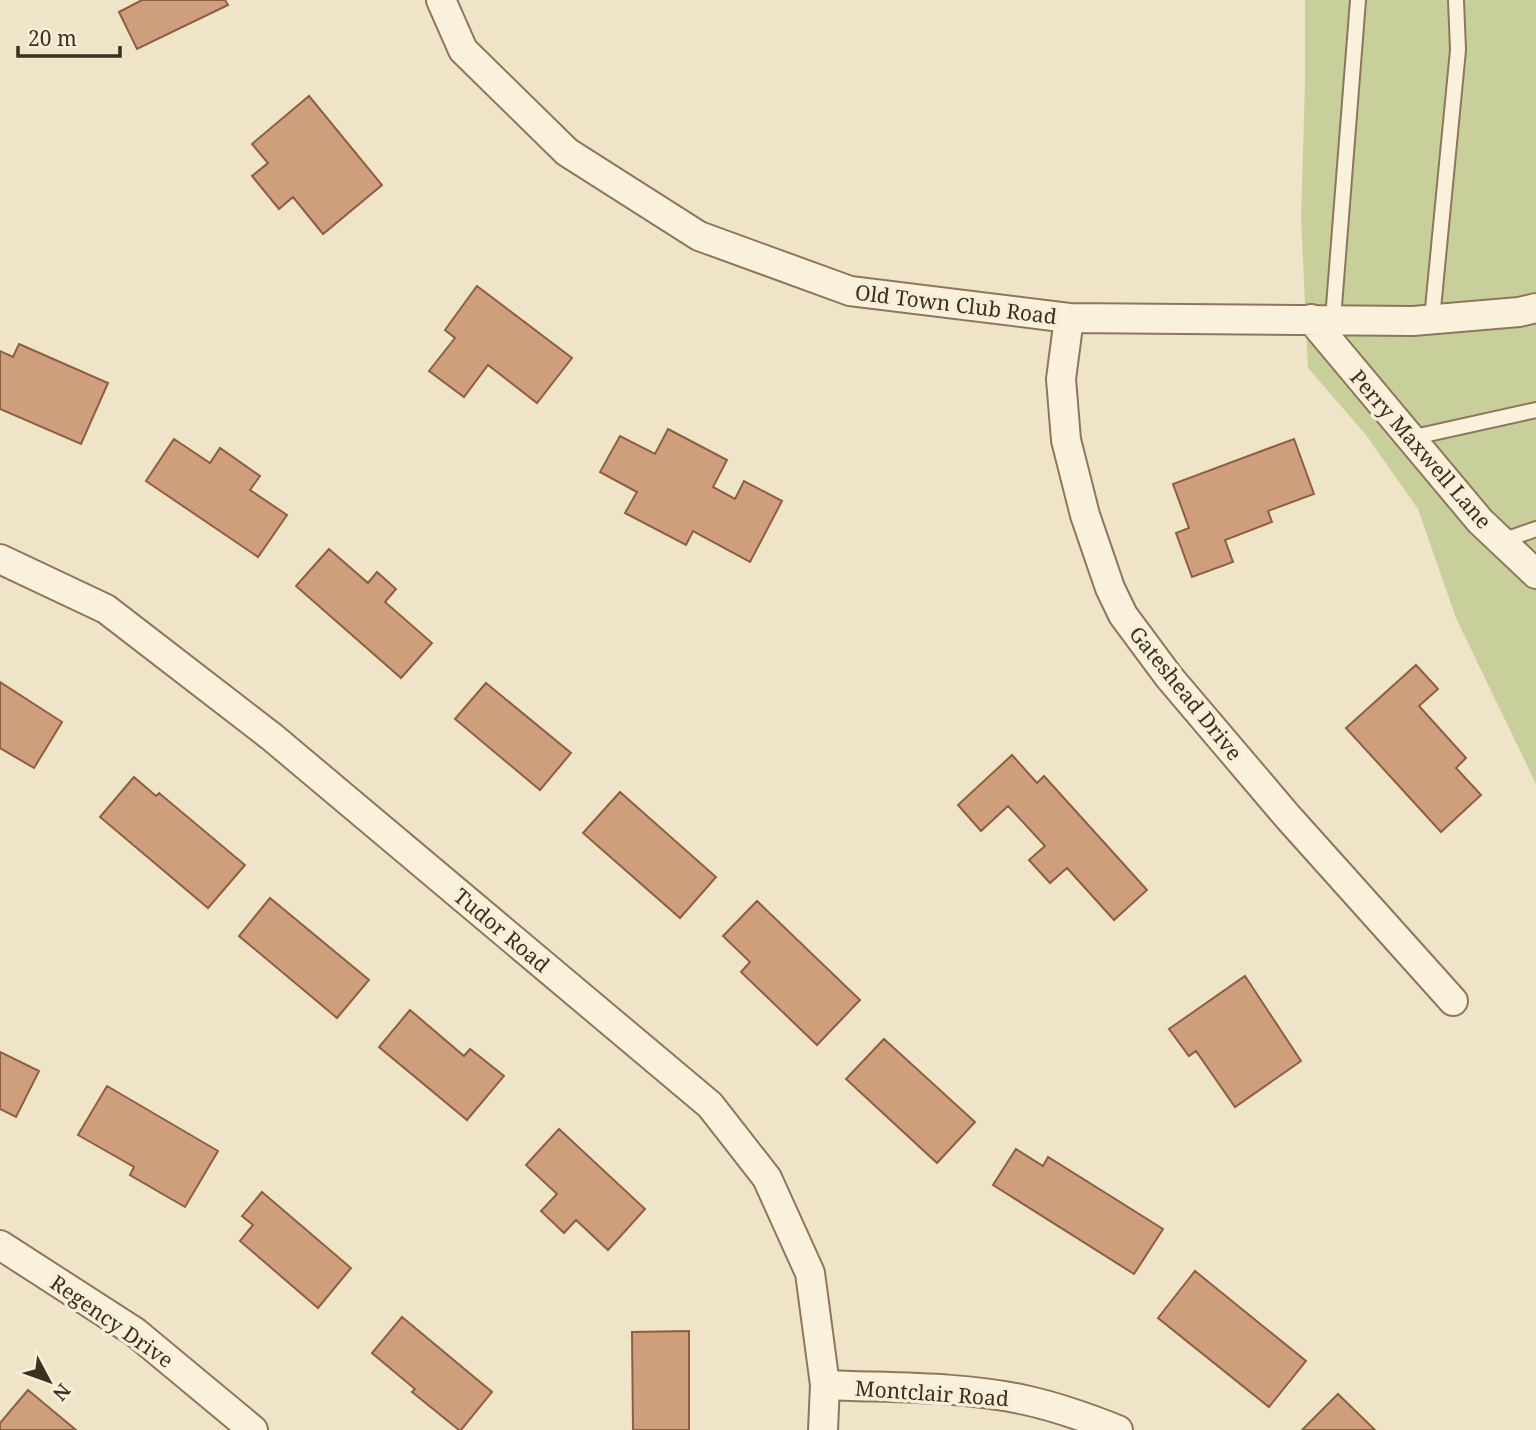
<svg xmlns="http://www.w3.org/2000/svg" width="1536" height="1430" font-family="'Noto Serif',serif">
	<rect width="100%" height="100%" fill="#f0e4c8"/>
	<path fill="#c9cf9b" d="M1305 0H1536V784L1456 618 1418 509 1366 435 1308 368 1301 218 1305 84Z"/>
	<path fill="#cf9f7d" stroke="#8d5f41" stroke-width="2" d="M142 0H225L228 5 137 49 119 12Z
		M309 96 382 185 323 234 293 197 279 209 252 176 268 163 252 144Z
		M477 286 572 358 537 403 488 365 464 397 429 371 455 338 445 330Z
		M19 344 108 383 81 444 0 409V351L13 357Z
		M668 429 727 460 713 487 735 499 744 481 782 501 750 562 693 531 686 545 625 513 637 492 600 472 620 436 655 454Z
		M174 439 210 463 220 448 260 476 250 490 287 515 258 557 146 481Z
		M1294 439 1314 494 1268 511 1272 522 1225 540 1233 562 1192 577 1176 533 1189 528 1173 484Z
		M329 549 368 583 377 572 396 589 385 602 432 643 401 678 296 586Z
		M1416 665 1438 689 1419 706 1466 758 1456 768 1481 795 1441 832 1346 728Z
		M0 682 62 722 34 768 0 748Z
		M486 683 571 753 540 790 455 719Z
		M1012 755 1037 783 1044 776 1147 890 1114 920 1067 868 1050 883 1029 860 1045 846 1008 806 981 831 958 805Z
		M134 777 156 796 159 793 245 865 208 908 100 817Z
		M620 792 716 877 680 918 583 833Z
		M270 898 369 980 337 1018 239 936Z
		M757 901 860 1000 817 1045 741 972 750 962 723 936Z
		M1245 976 1301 1061 1235 1107 1196 1051 1189 1056 1169 1029Z
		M410 1010 464 1056 470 1049 504 1076 467 1120 379 1047Z
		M884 1039 975 1122 937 1163 846 1079Z
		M0 1052 39 1071 16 1117 0 1109Z
		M107 1086 218 1151 185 1207 130 1175 134 1167 78 1135Z
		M559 1129 645 1209 608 1250 576 1220 564 1233 541 1211 557 1194 526 1165Z
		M1016 1149 1043 1166 1048 1157 1163 1229 1134 1274 993 1185Z
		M262 1192 351 1268 318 1308 240 1241 253 1225 242 1216Z
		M1195 1271 1306 1361 1269 1407 1158 1318Z
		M402 1317 492 1392 461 1430H459L412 1392 415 1389 372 1353Z
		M689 1331V1430H633L632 1332Z
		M28 1390 76 1430H0V1423Z
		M1338 1394 1375 1430H1302Z"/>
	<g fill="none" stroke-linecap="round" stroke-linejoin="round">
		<defs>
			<path id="service" d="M1333 319 1358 0
				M1432 319 1458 50 1456 0
				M1410 438 1536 410
				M1502 541 1536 529"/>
			<path id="minor" d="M441 0 463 50 567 152 699 236 850 291 1069 318 1413 321 1519 312 1536 308
				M1069 318 1061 379 1066 440 1085 515 1110 588 1123 615 1169 677 1288 817 1453 1001
				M1311 319 1480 521 1536 574
				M0 559 106 609 272 737 710 1105 767 1178 810 1273 825 1385 823 1430
				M0 1245 135 1332 253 1430
				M825 1385C890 1388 962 1386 1025 1400 1057 1407 1088 1418 1118 1430"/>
		</defs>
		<use href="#service" stroke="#8d765c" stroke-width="18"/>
		<use href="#minor" stroke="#8d765c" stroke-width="32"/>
		<use href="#service" stroke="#faf1dc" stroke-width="14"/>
		<use href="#minor" stroke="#faf1dc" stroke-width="28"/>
	</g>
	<g text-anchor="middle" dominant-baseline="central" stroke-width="7" stroke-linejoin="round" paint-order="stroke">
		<g font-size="21" fill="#3d2e20" stroke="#f7eed8">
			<text transform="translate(956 304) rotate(7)">Old Town Club Road</text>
			<text transform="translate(1421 449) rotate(49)">Perry Maxwell Lane</text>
			<text transform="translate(1186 693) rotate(51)">Gateshead Drive</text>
			<text transform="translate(502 930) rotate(40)">Tudor Road</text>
			<text transform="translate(112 1321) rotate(35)">Regency Drive</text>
			<text transform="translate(932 1393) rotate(4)">Montclair Road</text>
		</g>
	</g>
	<g transform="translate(49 1381) rotate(131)" stroke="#f7eed8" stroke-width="5" paint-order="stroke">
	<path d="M0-5L12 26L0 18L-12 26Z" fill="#3d2e20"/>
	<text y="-10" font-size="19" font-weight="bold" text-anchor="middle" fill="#3d2e20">N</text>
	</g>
	<path d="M18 46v10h102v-10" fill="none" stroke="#3d2e20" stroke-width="3.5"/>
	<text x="28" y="46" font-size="21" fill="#3d2e20" stroke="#f7eed8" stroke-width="5" paint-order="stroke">20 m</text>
</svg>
